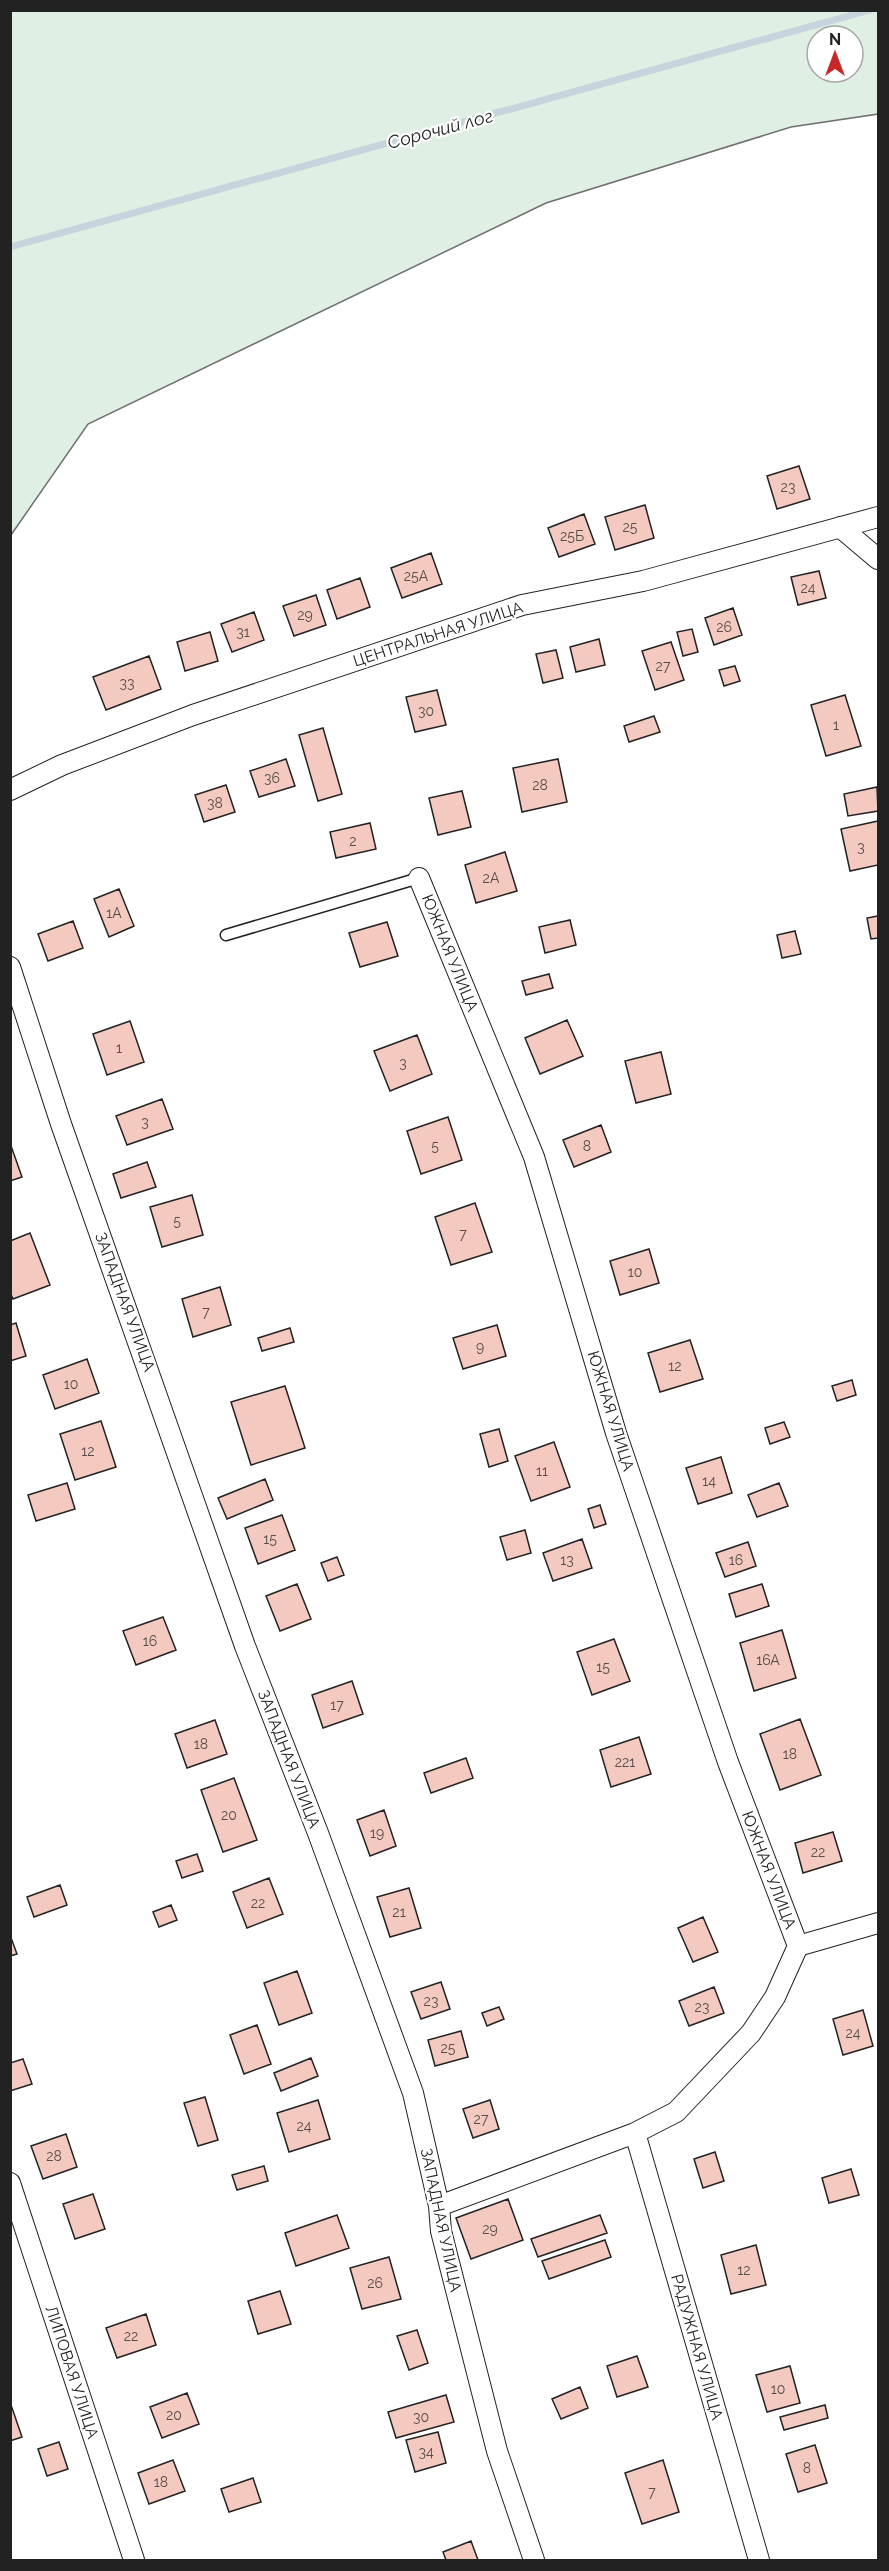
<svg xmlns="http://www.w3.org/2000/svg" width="889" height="2571" font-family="Raleway,sans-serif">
	<rect width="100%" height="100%" fill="#fff"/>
	<path fill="#e0efe3" stroke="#6f6f6f" stroke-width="1.5" fill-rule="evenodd" d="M11 10 878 11V114L791 127 546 203 88 424 11 535ZM817 36H853V72H817Z"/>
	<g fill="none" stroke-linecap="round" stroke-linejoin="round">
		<path stroke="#c7d3dd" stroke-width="7" d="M10 247 870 10"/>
	</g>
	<path fill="#f3c9c0" stroke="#222" stroke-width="1.5" d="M799 466 810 499 777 509 767 476Z
		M645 505 654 538 615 550 605 517Z
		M584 514 595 544 559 557 548 528Z
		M431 553 442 584 402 598 391 568Z
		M819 571 826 598 798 605 791 577Z
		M360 578 370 607 337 619 327 590Z
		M316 595 326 625 294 636 283 606Z
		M733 608 742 635 714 645 705 618Z
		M254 612 264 640 232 652 221 624Z
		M692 629 698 652 683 656 677 632Z
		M210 632 218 661 185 671 177 642Z
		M599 639 605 665 576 672 570 647Z
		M671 642 684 680 655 690 642 651Z
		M556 650 563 678 543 683 536 654Z
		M149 656 161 689 106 710 93 677Z
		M735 666 740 681 724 686 719 670Z
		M437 690 446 725 415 732 406 697Z
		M845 695 861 746 826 756 811 705Z
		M654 716 660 732 629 742 624 726Z
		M323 728 342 794 318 801 299 735Z
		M286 759 295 786 259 797 250 771Z
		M558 759 567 802 522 812 513 768Z
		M226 785 235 812 204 822 195 795Z
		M877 787 878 811 848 816 844 794Z
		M462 791 471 827 438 835 429 798Z
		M878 821V865L850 871 841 829Z
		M370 823 376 849 336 858 330 832Z
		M505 852 517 891 476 903 465 865Z
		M119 889 134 926 109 937 94 899Z
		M878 916V938L871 939 867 918Z
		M570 920 576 945 545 953 539 927Z
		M73 921 83 948 48 961 38 934Z
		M387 922 398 956 360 967 349 933Z
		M795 931 801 954 782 958 777 935Z
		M549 974 553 988 526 995 522 981Z
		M567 1020 583 1056 540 1074 525 1038Z
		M130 1021 144 1062 107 1075 93 1034Z
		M417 1035 432 1074 390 1091 374 1051Z
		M661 1052 671 1094 636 1103 625 1061Z
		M162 1099 173 1129 127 1145 116 1116Z
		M448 1117 462 1160 421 1174 407 1131Z
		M601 1125 611 1152 574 1167 563 1140Z
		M10 1143 22 1177 10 1181Z
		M147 1162 156 1187 121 1198 113 1174Z
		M192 1195 203 1235 162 1247 150 1207Z
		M475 1203 492 1252 451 1265 435 1217Z
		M30 1233 50 1285 13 1299 10 1292V1241Z
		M649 1249 659 1283 620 1295 610 1261Z
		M220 1287 231 1325 193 1337 182 1299Z
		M16 1323 26 1356 10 1361V1325Z
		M497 1325 506 1356 463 1369 453 1338Z
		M290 1328 294 1342 262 1351 258 1338Z
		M690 1340 703 1379 660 1392 648 1353Z
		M87 1359 99 1393 55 1409 43 1375Z
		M852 1380 856 1395 837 1401 832 1386Z
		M285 1386 305 1448 251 1465 231 1402Z
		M101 1421 116 1467 75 1480 60 1434Z
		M784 1422 790 1437 770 1444 765 1428Z
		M499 1429 508 1461 489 1467 480 1434Z
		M554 1442 570 1487 531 1501 515 1456Z
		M721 1457 732 1493 698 1504 686 1468Z
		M265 1479 273 1500 227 1519 218 1498Z
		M67 1483 75 1509 36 1521 28 1495Z
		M779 1483 788 1506 757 1517 748 1495Z
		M600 1505 606 1524 594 1528 588 1509Z
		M282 1515 295 1550 258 1564 245 1528Z
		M525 1530 531 1553 507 1560 500 1537Z
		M582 1539 592 1568 553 1581 543 1553Z
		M748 1542 756 1566 725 1577 716 1553Z
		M337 1557 344 1575 328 1581 321 1563Z
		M297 1584 311 1619 280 1631 266 1596Z
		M762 1584 769 1606 736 1617 729 1594Z
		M163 1617 176 1650 136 1665 123 1631Z
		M782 1630 796 1678 754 1691 740 1643Z
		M614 1639 630 1681 592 1695 577 1652Z
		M352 1681 363 1714 323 1728 312 1695Z
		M800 1719 821 1775 780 1790 760 1734Z
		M215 1720 227 1754 187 1768 175 1734Z
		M639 1737 651 1774 611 1787 600 1750Z
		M466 1758 473 1778 431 1793 424 1773Z
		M234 1778 257 1840 223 1852 201 1790Z
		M384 1810 396 1846 370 1856 357 1820Z
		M833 1832 842 1861 803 1873 795 1843Z
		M197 1854 203 1871 182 1878 176 1861Z
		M269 1878 283 1914 247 1928 233 1892Z
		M60 1885 67 1905 34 1917 27 1897Z
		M409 1888 421 1928 390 1937 377 1897Z
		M171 1905 177 1920 159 1927 153 1912Z
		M703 1917 718 1952 693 1962 678 1928Z
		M10 1935 17 1954 10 1956Z
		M297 1971 312 2013 279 2025 264 1983Z
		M441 1982 450 2009 421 2019 411 1992Z
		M714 1987 724 2013 689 2026 679 2001Z
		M499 2007 504 2019 487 2026 482 2013Z
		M863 2010 873 2046 843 2055 833 2019Z
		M257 2025 271 2064 244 2074 230 2035Z
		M461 2031 468 2057 435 2066 428 2040Z
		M311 2058 318 2076 281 2091 274 2073Z
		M23 2059 32 2084 10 2091V2063Z
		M205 2097 218 2140 198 2146 184 2103Z
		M318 2100 330 2139 289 2152 277 2113Z
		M490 2100 499 2129 473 2138 463 2109Z
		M66 2134 77 2167 43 2179 31 2146Z
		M715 2152 724 2181 703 2188 694 2159Z
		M264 2166 268 2181 237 2190 232 2175Z
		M851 2169 859 2195 829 2203 822 2178Z
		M93 2194 105 2229 75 2239 63 2204Z
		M508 2199 523 2240 471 2259 456 2218Z
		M337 2215 349 2248 296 2266 285 2233Z
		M600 2215 607 2233 538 2257 531 2239Z
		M605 2240 611 2257 549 2279 542 2261Z
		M756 2245 766 2285 731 2294 721 2255Z
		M389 2257 401 2299 362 2309 350 2268Z
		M280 2291 291 2324 258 2334 248 2301Z
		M146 2314 156 2345 117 2358 106 2328Z
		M417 2330 428 2363 409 2370 397 2336Z
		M637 2356 648 2387 617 2397 607 2366Z
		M790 2366 800 2403 767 2412 756 2375Z
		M580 2387 588 2408 561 2419 552 2399Z
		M187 2393 199 2424 162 2438 150 2407Z
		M446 2395 454 2422 396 2438 388 2412Z
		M10 2402 22 2437 10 2441Z
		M825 2405 828 2418 784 2430 780 2417Z
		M438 2432 446 2463 415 2472 406 2440Z
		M59 2442 68 2469 47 2476 38 2449Z
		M815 2445 827 2483 798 2492 786 2454Z
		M173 2460 185 2491 149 2504 138 2473Z
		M663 2460 679 2512 642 2524 625 2473Z
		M253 2478 261 2502 229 2512 221 2489Z
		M471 2541 478 2560H446L443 2552Z"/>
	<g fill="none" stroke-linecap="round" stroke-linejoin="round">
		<defs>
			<path id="service" d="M226 935 419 878"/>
			<path id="minor" d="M840 527 878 559
				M10 790 62 765 193 715 522 605 643 581 878 517
				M419 878 534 1157 616 1433 728 1762 798 1946
				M10 967 61 1124 245 1646 318 1833 413 2093 439 2206 441 2231 497 2451 534 2560
				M635 2133 759 2560
				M10 2183 134 2560
				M439 2206 635 2133 676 2112 751 2033 775 1997 798 1946 878 1923"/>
		</defs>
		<use href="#service" stroke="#222" stroke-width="13"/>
		<use href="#minor" stroke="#222" stroke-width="22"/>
		<use href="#service" stroke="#fff" stroke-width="10"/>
		<use href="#minor" stroke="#fff" stroke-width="20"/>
	</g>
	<g text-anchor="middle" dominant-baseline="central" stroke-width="4.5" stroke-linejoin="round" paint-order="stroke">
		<g font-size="14" fill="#564c4a">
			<text x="788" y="487">23</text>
			<text x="630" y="527">25</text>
			<text x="572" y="536">25Б</text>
			<text x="416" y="576">25А</text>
			<text x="808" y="588">24</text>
			<text x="305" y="615">29</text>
			<text x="724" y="627">26</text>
			<text x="243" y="632">31</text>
			<text x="663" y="666">27</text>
			<text x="127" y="683">33</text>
			<text x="426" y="711">30</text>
			<text x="836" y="725">1</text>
			<text x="272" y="778">36</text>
			<text x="540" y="785">28</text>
			<text x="215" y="803">38</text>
			<text x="353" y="841">2</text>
			<text x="861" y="847">3</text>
			<text x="491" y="878">2А</text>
			<text x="114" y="913">1А</text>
			<text x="119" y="1048">1</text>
			<text x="403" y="1063">3</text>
			<text x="145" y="1122">3</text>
			<text x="435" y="1146">5</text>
			<text x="587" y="1146">8</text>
			<text x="177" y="1221">5</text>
			<text x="463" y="1234">7</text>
			<text x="635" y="1272">10</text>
			<text x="206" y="1312">7</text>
			<text x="480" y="1347">9</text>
			<text x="675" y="1366">12</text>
			<text x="71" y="1384">10</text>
			<text x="88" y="1451">12</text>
			<text x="542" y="1471">11</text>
			<text x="709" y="1481">14</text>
			<text x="270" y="1539">15</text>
			<text x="567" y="1560">13</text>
			<text x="736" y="1560">16</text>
			<text x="150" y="1641">16</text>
			<text x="768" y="1660">16А</text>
			<text x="603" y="1667">15</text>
			<text x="337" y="1705">17</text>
			<text x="201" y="1744">18</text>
			<text x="790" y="1754">18</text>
			<text x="625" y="1762">221</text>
			<text x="229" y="1815">20</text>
			<text x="377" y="1833">19</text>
			<text x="818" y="1852">22</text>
			<text x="258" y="1903">22</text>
			<text x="399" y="1912">21</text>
			<text x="431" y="2001">23</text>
			<text x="702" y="2007">23</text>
			<text x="853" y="2033">24</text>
			<text x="448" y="2048">25</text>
			<text x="481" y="2119">27</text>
			<text x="304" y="2126">24</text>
			<text x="54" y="2156">28</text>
			<text x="490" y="2229">29</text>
			<text x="744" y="2270">12</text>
			<text x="375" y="2283">26</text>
			<text x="131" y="2336">22</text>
			<text x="778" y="2389">10</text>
			<text x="174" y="2415">20</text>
			<text x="421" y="2417">30</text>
			<text x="426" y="2452">34</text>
			<text x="807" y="2468">8</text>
			<text x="161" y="2482">18</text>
			<text x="652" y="2492">7</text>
		</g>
		<g font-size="16" fill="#222" stroke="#fff">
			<text transform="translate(438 634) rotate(-18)">ЦЕНТРАЛЬНАЯ УЛИЦА</text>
			<text transform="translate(450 953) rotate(68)">ЮЖНАЯ УЛИЦА</text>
			<text transform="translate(125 1302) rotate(70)">ЗАПАДНАЯ УЛИЦА</text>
			<text transform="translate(611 1411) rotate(73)">ЮЖНАЯ УЛИЦА</text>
			<text transform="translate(289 1759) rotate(69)">ЗАПАДНАЯ УЛИЦА</text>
			<text transform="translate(769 1870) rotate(69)">ЮЖНАЯ УЛИЦА</text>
			<text transform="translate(441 2220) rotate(78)">ЗАПАДНАЯ УЛИЦА</text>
			<text transform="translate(697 2347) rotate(74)">РАДУЖНАЯ УЛИЦА</text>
			<text transform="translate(72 2372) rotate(72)">ЛИПОВАЯ УЛИЦА</text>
		</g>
		<g font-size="18" font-style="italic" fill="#222" stroke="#fff">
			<text transform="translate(440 129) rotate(-15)">Сорочий лог</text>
		</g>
	</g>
	<rect width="889" height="2571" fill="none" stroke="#222222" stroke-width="24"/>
	<g transform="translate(835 54)"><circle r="28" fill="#ffffff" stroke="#a7a7a7" stroke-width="1.5"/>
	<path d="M0-4.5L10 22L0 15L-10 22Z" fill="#c62828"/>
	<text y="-9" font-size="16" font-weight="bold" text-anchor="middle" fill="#222222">N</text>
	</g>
</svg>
